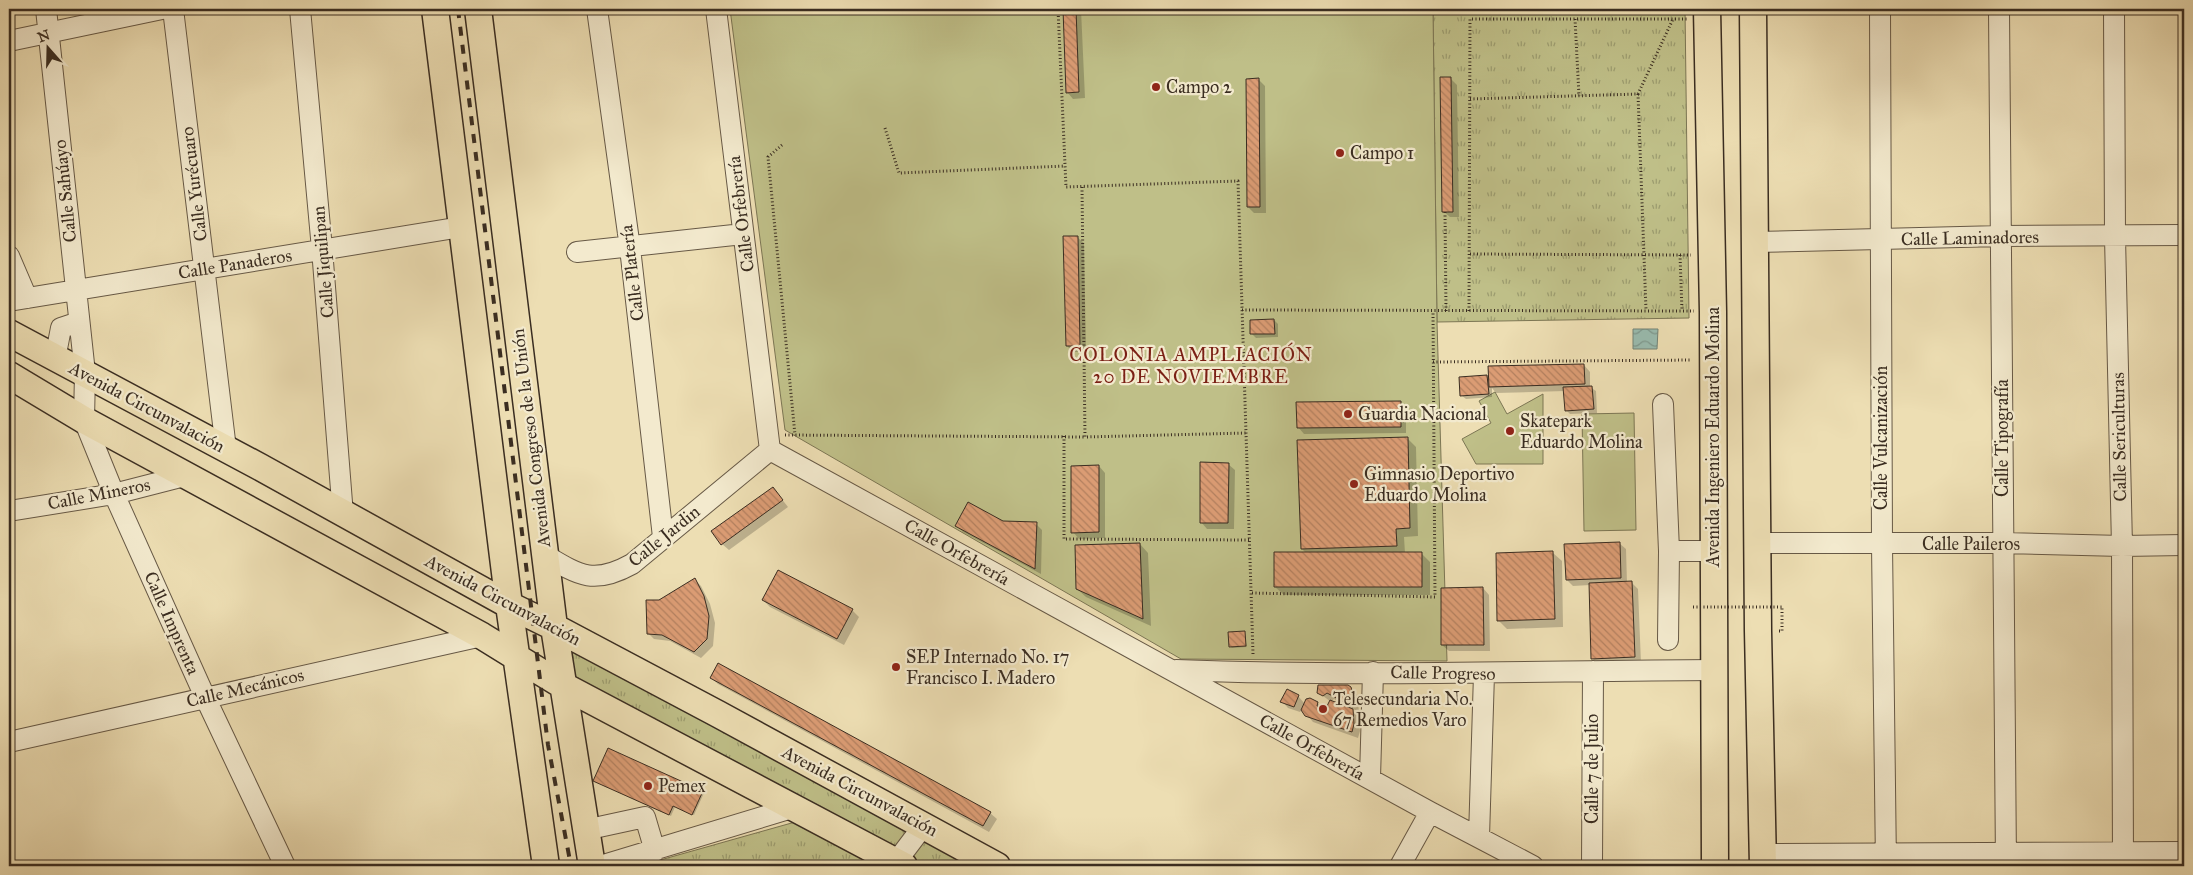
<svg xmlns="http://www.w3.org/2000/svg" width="2193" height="875" font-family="'IM FELL Great Primer',serif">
	<defs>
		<pattern id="grass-tufts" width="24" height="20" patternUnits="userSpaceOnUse" patternTransform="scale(1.25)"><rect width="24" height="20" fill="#bfbf88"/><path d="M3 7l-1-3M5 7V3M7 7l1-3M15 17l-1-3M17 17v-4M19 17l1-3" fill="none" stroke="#9c9c6f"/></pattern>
		<pattern id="water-waves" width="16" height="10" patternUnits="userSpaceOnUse" patternTransform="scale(1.25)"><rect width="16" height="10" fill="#99bcb0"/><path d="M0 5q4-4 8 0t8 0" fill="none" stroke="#7e998f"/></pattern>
		<pattern id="building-back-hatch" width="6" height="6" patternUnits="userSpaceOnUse" patternTransform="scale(1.25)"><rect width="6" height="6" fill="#db9c74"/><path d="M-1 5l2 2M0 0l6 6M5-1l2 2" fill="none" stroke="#b3805f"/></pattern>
	</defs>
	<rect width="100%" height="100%" fill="#eddeb3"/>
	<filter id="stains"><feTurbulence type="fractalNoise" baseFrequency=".004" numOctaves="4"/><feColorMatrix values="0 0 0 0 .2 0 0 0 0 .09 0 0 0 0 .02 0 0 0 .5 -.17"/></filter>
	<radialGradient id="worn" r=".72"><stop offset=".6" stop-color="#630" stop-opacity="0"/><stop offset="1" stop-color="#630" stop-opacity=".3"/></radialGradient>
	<path fill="url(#grass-tufts)" stroke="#7c7654" d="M1433 9H1685L1689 318 1437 322Z
		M568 649 977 866H639L820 815 571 674Z"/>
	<path fill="#bfbf88" stroke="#7c7654" d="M730 9H1256L1257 12 1433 9 1437 322 1447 661 1181 659 785 430Z
		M1495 392 1507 414 1543 394V464H1476L1462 439 1491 423 1479 401Z
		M1634 413 1636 530 1584 531 1582 414Z"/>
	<path fill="url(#water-waves)" stroke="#738377" d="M1633 329H1658L1657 349H1633Z"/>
	<path fill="#0003" d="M1064 9H1081L1085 98 1073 99 1067 92Z
		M1450 78 1457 85 1459 217H1450L1443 211Z
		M1259 80 1265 86 1266 213H1254L1248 207Z
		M1077 237 1084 243 1086 352H1073L1067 346Z
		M1274 320 1278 324V337L1256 338 1252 334Z
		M1584 365 1590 372V387L1596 391 1597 413 1570 414 1566 410 1565 391 1496 393 1492 388V397L1466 399 1461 395 1487 376 1490 379Z
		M1400 402 1406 409V433L1304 434 1298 427Z
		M1407 438 1416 447 1418 536 1404 537 1405 553H1421L1430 562V595H1284L1275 587 1307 554 1302 549Z
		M1228 464 1235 470 1234 529H1207L1201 522Z
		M1099 466 1105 473V538L1079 539 1073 532Z
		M773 488 788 507 729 550 722 544Z
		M1003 523 1036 524 1042 530 1041 574 963 532 956 525Z
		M1619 543 1626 549 1627 583H1632L1638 589 1641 663 1599 665 1593 659 1590 585 1573 586 1567 580Z
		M1140 544 1148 553 1151 626 1086 597 1077 589Z
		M1553 553 1562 561 1563 627 1507 629 1498 620Z
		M778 572 852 610 859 617 844 645 770 607 763 600Z
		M695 580 701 586 710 604 715 623 713 646 701 658 670 641 654 639 648 633 659 602Z
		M1483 588 1489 595 1490 651H1449L1442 645Z
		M1244 633 1247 647 1232 648 1230 646Z
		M711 678 990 813 997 819 989 832 718 684Z
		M1351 688 1357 695 1359 712 1334 699 1330 702 1351 710 1359 717 1360 731 1358 738 1313 722 1302 709 1300 712 1288 708 1282 701 1298 696 1305 704 1317 703 1324 709 1322 714 1331 702 1318 692Z
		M594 781 703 792 704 793 694 815 675 807 671 816Z"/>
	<path fill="url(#building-back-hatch)" stroke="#3a2d21" d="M1063 9H1076L1079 92 1066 93Z
		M1440 77H1451L1453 212H1442Z
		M1259 78 1260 207H1247L1246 79Z
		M1063 236H1078L1080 346H1066Z
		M1274 319 1275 334H1250V320Z
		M1584 364 1585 384 1489 387 1488 366Z
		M1487 375 1489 394 1460 396 1459 377Z
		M1592 386 1594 409 1565 411 1563 387Z
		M1401 401V427L1297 428 1296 402Z
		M1408 437 1410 528 1396 529 1397 546 1301 549 1297 440Z
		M1200 462 1229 463 1228 523H1200Z
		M1099 465V532L1071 533V466Z
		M773 487 783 500 721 545 711 531Z
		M968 502 1003 521 1037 522 1035 569 955 526Z
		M1620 542 1621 578 1566 580 1564 544Z
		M1140 543 1143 619 1076 589 1075 545Z
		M1553 551 1555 619 1497 621 1496 553Z
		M1274 552H1422V587H1274Z
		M778 570 853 609 837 639 762 600Z
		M695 578 704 596 709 616 707 639 694 652 662 635 647 634 646 600H659Z
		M1632 581 1635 657 1591 659 1589 583Z
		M1483 587 1484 645H1441V588Z
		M1245 631 1246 646 1229 647 1228 632Z
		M718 663 991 812 983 826 710 678Z
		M1318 685H1348L1351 687 1354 699 1353 707 1327 693 1323 696 1317 693Z
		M1287 689 1299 695 1294 707 1280 702Z
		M1310 698 1318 702 1317 706 1325 710 1330 700 1353 709 1354 724 1352 732 1305 716 1301 710 1306 699Z
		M608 748 703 791 692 815 673 806 669 815 593 781Z"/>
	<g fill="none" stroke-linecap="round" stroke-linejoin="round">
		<defs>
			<path id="minor" d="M46 9 85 373 84 420 114 494 205 697 285 866
				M173 9 226 449
				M300 9 322 249 343 515
				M597 9 630 248 663 537
				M716 9 770 450
				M1880 9 1882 545 1886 866
				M1999 9 2006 866
				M2114 9 2115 237 2122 546 2123 866
				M9 41 162 9
				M1755 242 2001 236 2184 235
				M577 252 743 234
				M9 256 27 298
				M9 301 461 227
				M55 359 61 328 79 322
				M1663 404 1669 551H1714
				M770 450 1430 812 1533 866
				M9 511 114 494 188 475
				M1758 543H2003L2122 546 2184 545
				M545 555C580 576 594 585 632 564L770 450
				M1668 640 1669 551
				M1176 670C1355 677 1535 671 1714 670
				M9 742 482 636
				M1370 778 1373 672
				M585 830 645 817 655 851
				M1479 837 1484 674
				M1763 854 2184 852
				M600 866 792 808
				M898 866 896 862 924 825
				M1400 866 1430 812
				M1592 866 1593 671"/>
			<path id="major" d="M435 9 509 605 546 866
				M478 9 554 627 592 866
				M1707 9 1713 312 1715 866
				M1753 9 1758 631 1763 866
				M9 333 260 467 509 605 554 627 718 714 997 866
				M9 375 84 420 482 636 562 685 904 866"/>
		</defs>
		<use href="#minor" stroke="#675946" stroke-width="22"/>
		<use href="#major" stroke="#3a2d21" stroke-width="29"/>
		<path stroke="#3a2d21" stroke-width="3" stroke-dasharray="1 2.5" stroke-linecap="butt" d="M1058 9 1066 187 1238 181 1253 654
			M1575 19 1579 96
			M1638 94 1646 310
			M1470 99 1638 94 1673 19
			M885 128 899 173 1065 166
			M782 145 768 157 795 435
			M1082 187 1085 437 1246 433
			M1445 212 1446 311
			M1470 254 1691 255
			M1680 255 1682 311
			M1242 310 1694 311
			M1469 311 1470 19H1687
			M1433 362 1692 360
			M785 435 1085 437
			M1064 436V539L1250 540
			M1252 593 1435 597 1433 311
			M1779 631H1782V607"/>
		<use href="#minor" stroke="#f3eace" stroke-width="20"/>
		<use href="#major" stroke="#eddeb3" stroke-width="26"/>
		<path stroke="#3a2d21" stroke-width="4" stroke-dasharray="9 9" stroke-linecap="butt" d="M458 9 548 745 571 866"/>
		<path stroke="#3a2d21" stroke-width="3" stroke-dasharray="1 2.5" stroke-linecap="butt" d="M1693 607H1782"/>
	</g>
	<g fill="#8f2418" stroke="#f3eace" stroke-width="2">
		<circle cx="1156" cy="87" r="5"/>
		<circle cx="1340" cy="153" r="5"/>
		<circle cx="1348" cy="414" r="5"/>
		<circle cx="1510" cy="431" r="5"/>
		<circle cx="1354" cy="484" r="5"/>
		<circle cx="896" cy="667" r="5"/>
		<circle cx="1323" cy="709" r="5"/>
		<circle cx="648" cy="786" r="5"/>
	</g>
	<g text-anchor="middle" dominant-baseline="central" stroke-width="4.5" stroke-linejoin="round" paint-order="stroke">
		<g font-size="18" fill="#3a2d21" stroke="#f3eace" text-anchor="start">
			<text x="1166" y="87">Campo 2</text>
			<text x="1350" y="153">Campo 1</text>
			<text x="1358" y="414">Guardia Nacional</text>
			<text x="1520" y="421">Skatepark<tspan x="1520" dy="21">Eduardo Molina</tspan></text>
			<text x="1364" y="474">Gimnasio Deportivo<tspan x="1364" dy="21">Eduardo Molina</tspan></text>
			<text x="906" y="657">SEP Internado No. 17<tspan x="906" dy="21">Francisco I. Madero</tspan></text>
			<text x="1333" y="699">Telesecundaria No.<tspan x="1333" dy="21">67 Remedios Varo</tspan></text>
			<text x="658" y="786">Pemex</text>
		</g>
		<g font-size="18" fill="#3a2d21" stroke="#f3eace">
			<text transform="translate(194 184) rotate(-97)">Calle Yurécuaro</text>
			<text transform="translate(65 191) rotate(-96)">Calle Sahúayo</text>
			<text transform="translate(741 214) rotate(-97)">Calle Orfebrería</text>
			<text transform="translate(1970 238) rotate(-1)">Calle Laminadores</text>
			<text transform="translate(323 262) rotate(-95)">Calle Jiquilipan</text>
			<text transform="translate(235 264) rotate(-9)">Calle Panaderos</text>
			<text transform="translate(632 273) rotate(-97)">Calle Platería</text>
			<text transform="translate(147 407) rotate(28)">Avenida Circunvalación</text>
			<text transform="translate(1713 437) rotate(-90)">Avenida Ingeniero Eduardo Molina</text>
			<text transform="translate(2119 437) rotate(-91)">Calle Sericulturas</text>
			<text transform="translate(531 438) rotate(-97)">Avenida Congreso de la Unión</text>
			<text transform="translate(1881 438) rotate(-90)">Calle Vulcanización</text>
			<text transform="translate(2002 438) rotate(-90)">Calle Tipografía</text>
			<text transform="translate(99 494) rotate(-11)">Calle Mineros</text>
			<text transform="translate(664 536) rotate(-39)">Calle Jardin</text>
			<text x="1971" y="544">Calle Paileros</text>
			<text transform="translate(957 552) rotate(29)">Calle Orfebrería</text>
			<text transform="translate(503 600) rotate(28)">Avenida Circunvalación</text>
			<text transform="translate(172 623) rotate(66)">Calle Imprenta</text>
			<text transform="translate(1443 673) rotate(1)">Calle Progreso</text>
			<text transform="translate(245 688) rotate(-13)">Calle Mecánicos</text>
			<text transform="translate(1312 747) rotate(29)">Calle Orfebrería</text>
			<text transform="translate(1592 769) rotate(-90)">Calle 7 de Julio</text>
			<text transform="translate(860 791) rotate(28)">Avenida Circunvalación</text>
		</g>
		<g font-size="19" letter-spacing="1" fill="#7a1f14" stroke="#f3eace">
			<text x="1191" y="354">COLONIA AMPLIACIÓN<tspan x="1191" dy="22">20 DE NOVIEMBRE</tspan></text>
		</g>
	</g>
	<rect width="2193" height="875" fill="none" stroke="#eddeb3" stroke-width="30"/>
	<rect x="10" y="10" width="2173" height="855" fill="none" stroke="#3a2d21" stroke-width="2.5"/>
	<rect x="15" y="15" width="2163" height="845" fill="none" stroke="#3a2d21"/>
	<g transform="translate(48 48) rotate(340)" stroke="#f3eace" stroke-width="4" paint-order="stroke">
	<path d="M0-4L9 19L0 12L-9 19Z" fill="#3a2d21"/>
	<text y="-8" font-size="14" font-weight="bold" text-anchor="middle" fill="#3a2d21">N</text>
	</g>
	<rect width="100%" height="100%" filter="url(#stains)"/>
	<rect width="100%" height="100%" fill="url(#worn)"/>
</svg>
